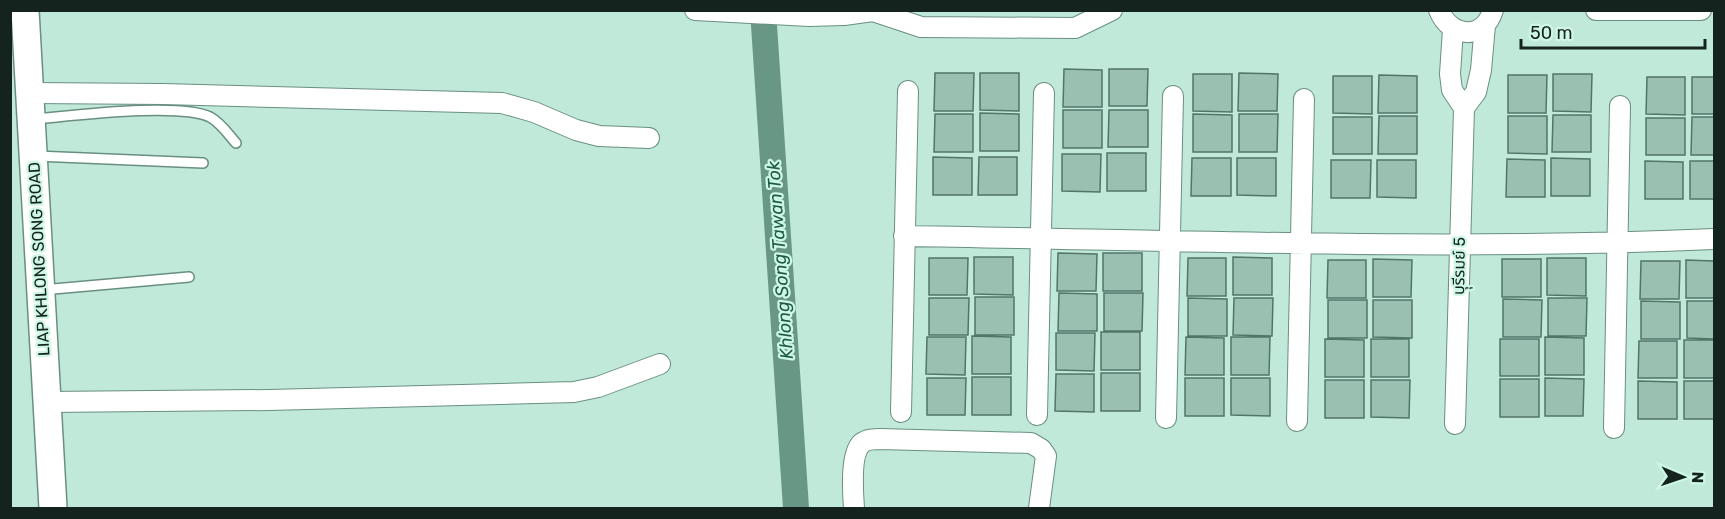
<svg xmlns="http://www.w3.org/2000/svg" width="1725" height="519" font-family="Rubik,'Noto Sans Thai',sans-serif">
	<rect width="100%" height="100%" fill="#c1e9d9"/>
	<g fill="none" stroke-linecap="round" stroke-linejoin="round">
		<path stroke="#699786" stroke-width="26" d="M763 10 796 508"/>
	</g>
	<path fill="#99c0b1" stroke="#517669" stroke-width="1.5" d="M1064 69 1102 70V107H1063Z
		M1109 69H1148L1147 106H1109Z
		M935 73H974L973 111H934Z
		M980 73H1019V111L980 110Z
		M1239 73 1278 74 1277 111H1238Z
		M1193 74H1232V112L1193 111Z
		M1553 74H1592L1591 112 1553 111Z
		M1379 75 1417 76V113H1378Z
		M1508 75H1547L1546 113H1508Z
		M1333 76H1372V114L1333 113Z
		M1647 77H1685V115L1646 114Z
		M1692 77H1714V114H1692Z
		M1063 110H1102V148H1063Z
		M1109 110H1148V147H1108Z
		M980 113 1019 114V151H980Z
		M935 114H973V152H934Z
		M1193 114 1232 115V152H1193Z
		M1239 114H1278L1277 152H1239Z
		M1553 115H1591V152H1552Z
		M1379 116H1417V154H1378Z
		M1508 116H1547V154L1508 153Z
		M1333 117H1372V154H1333Z
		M1692 117H1714V155H1691Z
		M1646 118H1685V155H1646Z
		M1107 153H1146V191H1107Z
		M1062 154H1101L1100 192 1062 191Z
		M933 157 972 158V195H933Z
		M979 157H1017V195H978Z
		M1192 158H1231V196H1191Z
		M1237 158H1276V196L1237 195Z
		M1551 158 1590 159V196H1551Z
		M1507 159 1545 160V197H1506Z
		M1331 160H1371L1370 198H1331Z
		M1377 160H1416V198L1377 197Z
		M1645 161 1683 162V199H1645Z
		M1690 161H1714V199H1690Z
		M1058 253 1097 254 1096 291H1057Z
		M1103 253H1142V291H1103Z
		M974 257H1013V295L974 294Z
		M1233 257 1272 258V295H1233Z
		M929 258H968L967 295H929Z
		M1188 258H1226V296H1187Z
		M1547 258H1586V296L1547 295Z
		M1373 259 1412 260 1411 297H1373Z
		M1502 259H1541V297H1502Z
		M1328 260H1366V298H1327Z
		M1686 260 1714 261V298H1686Z
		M1641 261H1680L1679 299H1640Z
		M1059 293 1097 294V331H1058Z
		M1104 293H1143L1142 331H1104Z
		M975 297H1014V335H975Z
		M929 298H969L968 335H929Z
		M1188 298 1227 299V336H1188Z
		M1234 298H1273L1272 336 1233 335Z
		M1548 298H1587L1586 336H1548Z
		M1503 299 1542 300 1541 337H1503Z
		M1328 300H1367V338H1328Z
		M1373 300H1412V338L1373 337Z
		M1641 301 1680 302V339H1641Z
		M1687 301H1714V339L1687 338Z
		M1101 332H1140V370H1101Z
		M1056 333H1095L1094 371 1056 370Z
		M972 336 1011 337V374H972Z
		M927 337H966L965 375 926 374Z
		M1186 337 1224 338V375H1185Z
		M1231 337H1270L1269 375H1231Z
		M1545 337 1584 338V375H1545Z
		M1325 339 1364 340V377H1325Z
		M1371 339H1409V377H1371Z
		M1500 339H1539V376H1500Z
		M1684 340H1714V378H1684Z
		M1639 341H1677V378H1638Z
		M1101 373H1140V411H1101Z
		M1056 374H1094V412L1055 411Z
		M972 377H1011V415H972Z
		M927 378H966L965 415H927Z
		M1185 378H1224V416H1185Z
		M1231 378H1270V416L1231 415Z
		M1545 378 1584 379 1583 416H1545Z
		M1500 379H1539V417H1500Z
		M1325 380H1364V418H1325Z
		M1371 380H1410L1409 418 1371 417Z
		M1638 381 1677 382V419H1638Z
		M1684 381H1714V419H1684Z"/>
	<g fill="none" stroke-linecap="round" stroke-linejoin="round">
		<defs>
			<path id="service" d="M34 119C71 116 179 102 210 117 221 123 228 134 236 143
				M36 156 203 163
				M42 290 189 277"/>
			<path id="minor" d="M695 10 809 16 844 15 880 10
				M1439 10C1450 38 1484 41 1493 10
				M1596 10H1701
				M876 12 921 27 1075 28 1112 10
				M1453 29 1450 74 1452 90 1464 108 1455 424
				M30 93 163 94 502 103 534 112 576 130 599 136 649 138
				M1464 108 1476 92 1481 70 1485 25
				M904 236C1174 240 1445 251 1714 239
				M47 402 269 400 574 392 598 387 660 364
				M901 412 908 91
				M1037 415 1044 93
				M1166 418 1173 96
				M1297 421 1304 99
				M1614 428 1620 106
				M854 508C853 494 850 453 862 443 867 439 874 439 880 439L1031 443 1041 449 1046 456 1039 508"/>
			<path id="secondary" d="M25 10 53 508"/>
		</defs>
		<use href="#service" stroke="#698f80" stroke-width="12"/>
		<use href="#minor" stroke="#698f80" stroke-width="22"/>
		<use href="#secondary" stroke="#698f80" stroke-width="30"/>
		<use href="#service" stroke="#fff" stroke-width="9"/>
		<use href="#minor" stroke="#fff" stroke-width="20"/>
		<use href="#secondary" stroke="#fff" stroke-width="27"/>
	</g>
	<g text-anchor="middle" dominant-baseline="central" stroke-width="4.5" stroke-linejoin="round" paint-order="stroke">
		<g font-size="16" fill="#14231e" stroke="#cef7e6">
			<text transform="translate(39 259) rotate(-93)">LIAP KHLONG SONG ROAD</text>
			<text transform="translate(1459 266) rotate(-89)">บุุรีรมย์ 5</text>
		</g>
		<g font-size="18" font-style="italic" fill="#1f5a48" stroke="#cef7e6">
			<text transform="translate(780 260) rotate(-94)">Khlong Song Tawan Tok</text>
		</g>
	</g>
	<rect width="1725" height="519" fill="none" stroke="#14231e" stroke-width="24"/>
	<g transform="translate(1683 477) rotate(92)" stroke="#cef7e6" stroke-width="4.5" paint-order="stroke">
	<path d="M0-4.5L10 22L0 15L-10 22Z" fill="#14231e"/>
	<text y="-9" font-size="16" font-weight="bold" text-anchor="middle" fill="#14231e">N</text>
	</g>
	<path d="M1521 39v9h184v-9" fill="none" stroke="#14231e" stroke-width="3"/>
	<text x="1530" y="39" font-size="18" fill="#14231e" stroke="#cef7e6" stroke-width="4.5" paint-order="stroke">50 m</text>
</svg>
